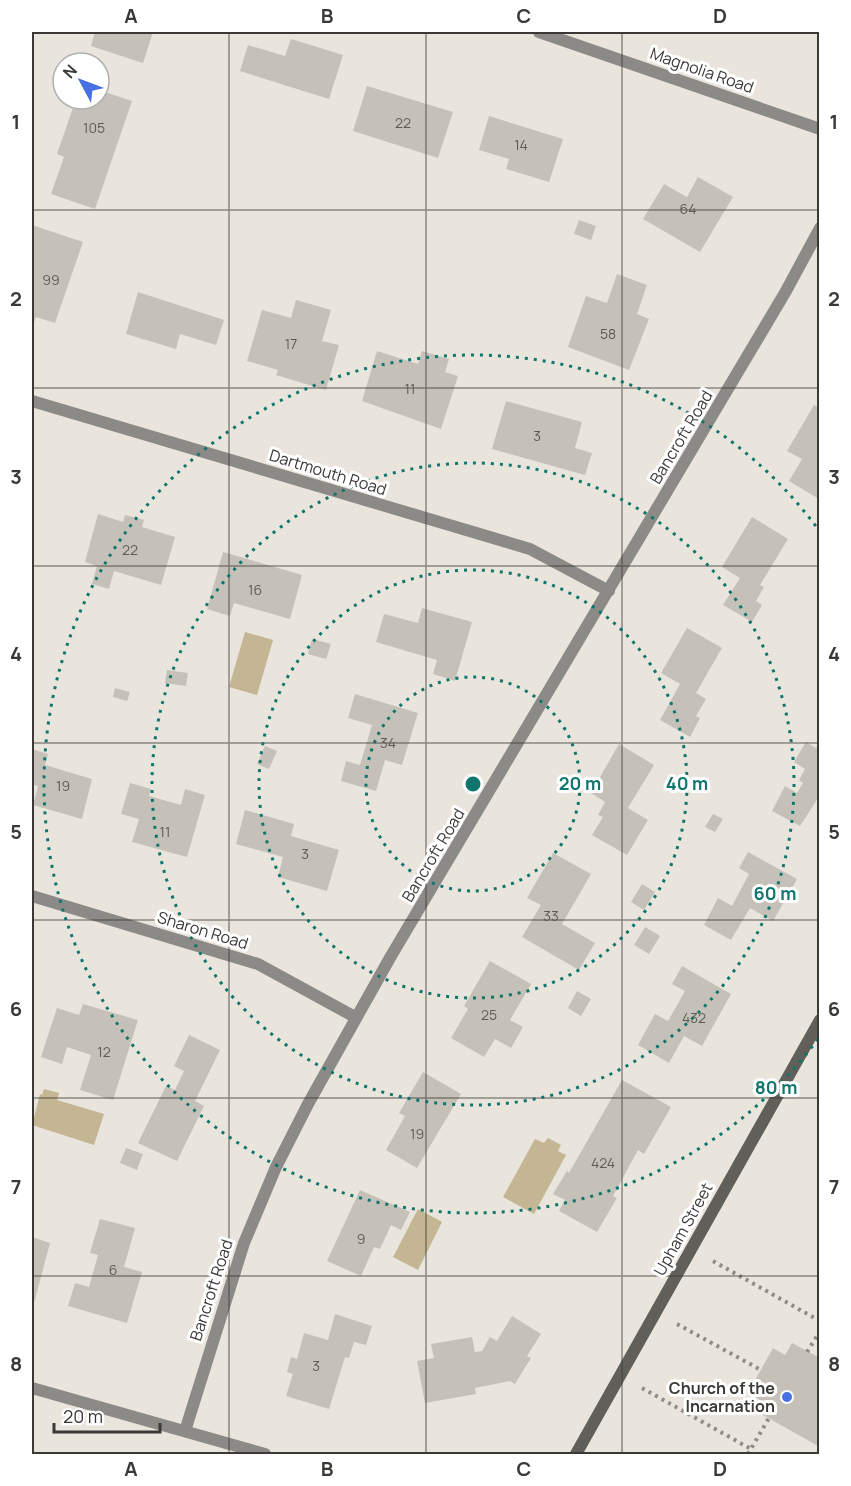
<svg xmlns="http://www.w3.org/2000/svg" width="851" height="1486" font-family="Manrope,sans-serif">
	<rect width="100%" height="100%" fill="#e9e5dc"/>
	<path fill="#c4b593" d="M245 632 273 640 257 695 229 687Z
		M44 1089 59 1093 57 1100 104 1114 94 1145 32 1125 40 1094 42 1095Z
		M548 1138 561 1145 558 1151 566 1155 534 1214 503 1197 535 1139 544 1143Z
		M418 1209 442 1222 418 1270 393 1257Z"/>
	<path fill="#c5c1b8" d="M95 32H153L143 63 91 46Z
		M291 39 343 55 329 99 240 71 248 45 285 56Z
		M367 86 453 112 438 158 353 131Z
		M99 90 132 101 95 209 51 194 64 157 57 154 76 99H99Z
		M489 116 563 139 549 182 506 169 509 159 479 150Z
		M698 177 733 197 700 252 643 219 664 184 687 197Z
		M579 220 596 226 591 240 574 234Z
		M32 225 83 242 55 323 36 317 32 328Z
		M617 274 647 285 637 314 649 319 629 370 568 347 586 296 607 303Z
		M138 292 224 320 216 345 180 334 176 349 126 334Z
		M296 300 331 310 322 341 339 345 326 390 276 375 278 370 247 361 262 310 291 318Z
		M377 351 418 364 422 351 449 359 445 372 458 376 441 429 362 401Z
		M506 401 582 422 575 448 592 453 585 475 492 449Z
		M814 405 820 408 819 499 789 481 802 459 787 451Z
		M98 514 123 522 125 515 144 520 142 527 175 537 161 585 114 571 109 589 92 584 97 566 85 562Z
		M752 517 788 539 760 585 764 587 756 601 762 605 752 622 723 605 740 578 722 567Z
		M223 552 302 575 290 619 234 603 230 616 207 609Z
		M422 608 472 622 455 681 433 674 437 660 376 642 384 614 418 623Z
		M687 628 722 648 696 693 706 699 696 716 700 718 690 737 660 720 680 684 661 673Z
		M312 639 331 644 326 659 308 654Z
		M167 670 188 673 186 686 165 683Z
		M115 688 130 692 127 701 113 697Z
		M355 694 418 713 402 765 385 760 376 791 341 781 346 761 360 765 372 725 348 718Z
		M806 742 816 748 820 743V795L800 826 772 811 785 786 797 793 803 783 799 780 805 769 794 762Z
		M619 744 654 765 628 808 648 820 627 855 592 835 603 817 598 815 605 802 591 793Z
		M265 746 277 751 269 769 257 764Z
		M32 749 48 754 45 765 92 779 82 819 33 805 38 786 32 784Z
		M130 783 151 789 149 796 181 805 185 789 205 795 187 857 132 842 139 819 121 814Z
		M245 810 294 824 291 836 339 850 327 891 278 877 283 857 236 844Z
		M713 814 723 819 715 832 705 827Z
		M748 852 797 879 773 921 750 908 731 940 704 925 718 898 732 906 749 874 739 868Z
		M553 853 591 874 562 924 595 943 579 970 522 937 541 905 527 898Z
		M642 884 655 892 644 910 631 902Z
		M645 927 660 936 649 954 634 945Z
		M490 961 531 984 510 1020 523 1027 511 1048 495 1039 484 1057 451 1038 468 1009 464 1006Z
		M682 966 731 994 702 1046 684 1036 669 1063 638 1045 655 1014 668 1021 685 991 672 984Z
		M577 991 591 999 581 1016 568 1008Z
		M83 1004 138 1020 113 1100 80 1090 91 1055 67 1047 62 1064 41 1057 57 1008 79 1015Z
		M189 1035 220 1050 195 1101 204 1106 177 1161 138 1143 166 1086 175 1090 184 1071 174 1066Z
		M423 1072 461 1094 417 1168 386 1150 405 1116 399 1113Z
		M622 1080 671 1107 644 1154 638 1150 613 1196 617 1198 597 1232 559 1211 565 1200 553 1194 567 1171 569 1173Z
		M126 1148 143 1154 137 1170 120 1163Z
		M360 1190 410 1212 401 1230 391 1225 380 1249 374 1247 361 1276 327 1261Z
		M100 1219 135 1228 124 1267 142 1272 127 1323 68 1306 75 1283 89 1287 98 1255 90 1253Z
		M32 1237 50 1243 34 1303 32 1302Z
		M335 1314 372 1326 366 1345 354 1342 349 1358 345 1357 329 1409 286 1396 293 1374 287 1372 291 1357 297 1359 304 1333 328 1340Z
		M512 1316 541 1334 527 1356 531 1358 515 1384 510 1381 475 1388 476 1394 425 1403 417 1361 434 1358 431 1344 472 1337 475 1352 482 1351 490 1337 497 1341Z
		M792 1343 820 1358V1447L754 1410 760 1400 748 1393 773 1348 785 1355Z"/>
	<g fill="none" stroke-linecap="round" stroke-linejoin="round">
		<path stroke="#908d87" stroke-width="4" stroke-dasharray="3 4.5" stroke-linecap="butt" d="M713 1261 820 1321
			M677 1324 761 1370
			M807 1352 820 1331
			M642 1388 751 1449
			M748 1454 769 1418"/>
		<path stroke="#8b8a86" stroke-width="12" d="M539 32 820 129
			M32 401 530 549 609 591
			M32 896 258 964 355 1017
			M32 1388 265 1454
			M185 1431 244 1243 276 1167 308 1104 391 956 786 291 820 228"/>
		<path stroke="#615f5a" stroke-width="12" d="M576 1454 820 1020"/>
	</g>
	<path fill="none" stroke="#3b3936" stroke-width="1.5" stroke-opacity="0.55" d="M229 32V1454M426 32V1454M622 32V1454M32 210H820M32 388H820M32 566H820M32 743H820M32 920H820M32 1098H820M32 1276H820"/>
	<g fill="none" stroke="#0f766e" stroke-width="3" stroke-dasharray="3 6">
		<circle cx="473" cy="784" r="107"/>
		<circle cx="473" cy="784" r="214"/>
		<circle cx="473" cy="784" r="321"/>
		<path d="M818 1039A429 429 0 1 1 818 529"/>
	</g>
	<circle fill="#4770e3" stroke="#fff" stroke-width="2" cx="787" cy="1397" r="6"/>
	<g text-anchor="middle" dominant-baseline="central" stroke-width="6" stroke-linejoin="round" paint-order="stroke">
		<g font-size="14" fill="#5e5b56">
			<text x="403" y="122">22</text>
			<text x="94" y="127">105</text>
			<text x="521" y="144">14</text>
			<text x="688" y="208">64</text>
			<text x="51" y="279">99</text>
			<text x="608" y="333">58</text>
			<text x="291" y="343">17</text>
			<text x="410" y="388">11</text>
			<text x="537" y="435">3</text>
			<text x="130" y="549">22</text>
			<text x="255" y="589">16</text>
			<text x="388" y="742">34</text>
			<text x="63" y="785">19</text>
			<text x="165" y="831">11</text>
			<text x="305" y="853">3</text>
			<text x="551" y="915">33</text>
			<text x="489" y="1014">25</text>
			<text x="694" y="1017">432</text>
			<text x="104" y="1051">12</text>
			<text x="417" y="1133">19</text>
			<text x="603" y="1162">424</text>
			<text x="361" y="1238">9</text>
			<text x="113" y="1269">6</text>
			<text x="316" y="1365">3</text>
		</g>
		<g font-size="16" fill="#3b3936" stroke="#fff">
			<text transform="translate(702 70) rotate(19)">Magnolia Road</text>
			<text transform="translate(681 437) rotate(-59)">Bancroft Road</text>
			<text transform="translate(328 472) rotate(17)">Dartmouth Road</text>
			<text transform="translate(433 855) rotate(-59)">Bancroft Road</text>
			<text transform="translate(203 930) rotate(17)">Sharon Road</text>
			<text transform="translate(683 1229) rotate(-61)">Upham Street</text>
			<text transform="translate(211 1290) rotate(-72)">Bancroft Road</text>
		</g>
		<g font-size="16" font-weight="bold" fill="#3b3936" stroke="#fff" text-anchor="end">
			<text x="775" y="1388">Church of the<tspan x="775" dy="18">Incarnation</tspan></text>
		</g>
	</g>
	<circle cx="473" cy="784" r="9" fill="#0f766e" stroke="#fff" stroke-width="3"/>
	<g font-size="18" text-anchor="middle" font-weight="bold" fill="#0f766e" stroke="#fff" stroke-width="6" stroke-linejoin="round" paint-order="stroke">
		<text x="580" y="790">20 m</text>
		<text x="687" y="790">40 m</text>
		<text x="775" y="900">60 m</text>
		<text x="776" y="1094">80 m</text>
	</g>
	<rect width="851" height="1486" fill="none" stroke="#ffffff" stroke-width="66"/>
	<g transform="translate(81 81) rotate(311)"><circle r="28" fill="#ffffff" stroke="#b1b0af" stroke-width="1.5"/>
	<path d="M0-4.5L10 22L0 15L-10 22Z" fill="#4770e3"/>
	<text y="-9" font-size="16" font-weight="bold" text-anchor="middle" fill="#3b3936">N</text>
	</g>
	<path d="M54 1423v9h106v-9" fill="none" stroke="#3b3936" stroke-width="3"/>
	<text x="63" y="1423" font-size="18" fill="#3b3936" stroke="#ffffff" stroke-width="4.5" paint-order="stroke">20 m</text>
	<rect x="33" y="33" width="785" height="1420" fill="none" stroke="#3b3936" stroke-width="2"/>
	<g font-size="20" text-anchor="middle" font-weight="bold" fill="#3b3936">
		<text x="131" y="23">A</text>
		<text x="327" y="23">B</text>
		<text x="524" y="23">C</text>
		<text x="720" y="23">D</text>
		<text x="16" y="129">1</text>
		<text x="834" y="129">1</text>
		<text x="16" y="306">2</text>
		<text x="834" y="306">2</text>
		<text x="16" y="484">3</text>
		<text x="834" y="484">3</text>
		<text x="16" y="661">4</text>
		<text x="834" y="661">4</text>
		<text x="16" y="839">5</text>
		<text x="834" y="839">5</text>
		<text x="16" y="1016">6</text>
		<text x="834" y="1016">6</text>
		<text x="16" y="1194">7</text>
		<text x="834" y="1194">7</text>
		<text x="16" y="1371">8</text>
		<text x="834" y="1371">8</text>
		<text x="131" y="1476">A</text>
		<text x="327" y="1476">B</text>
		<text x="524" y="1476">C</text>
		<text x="720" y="1476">D</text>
	</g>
</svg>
